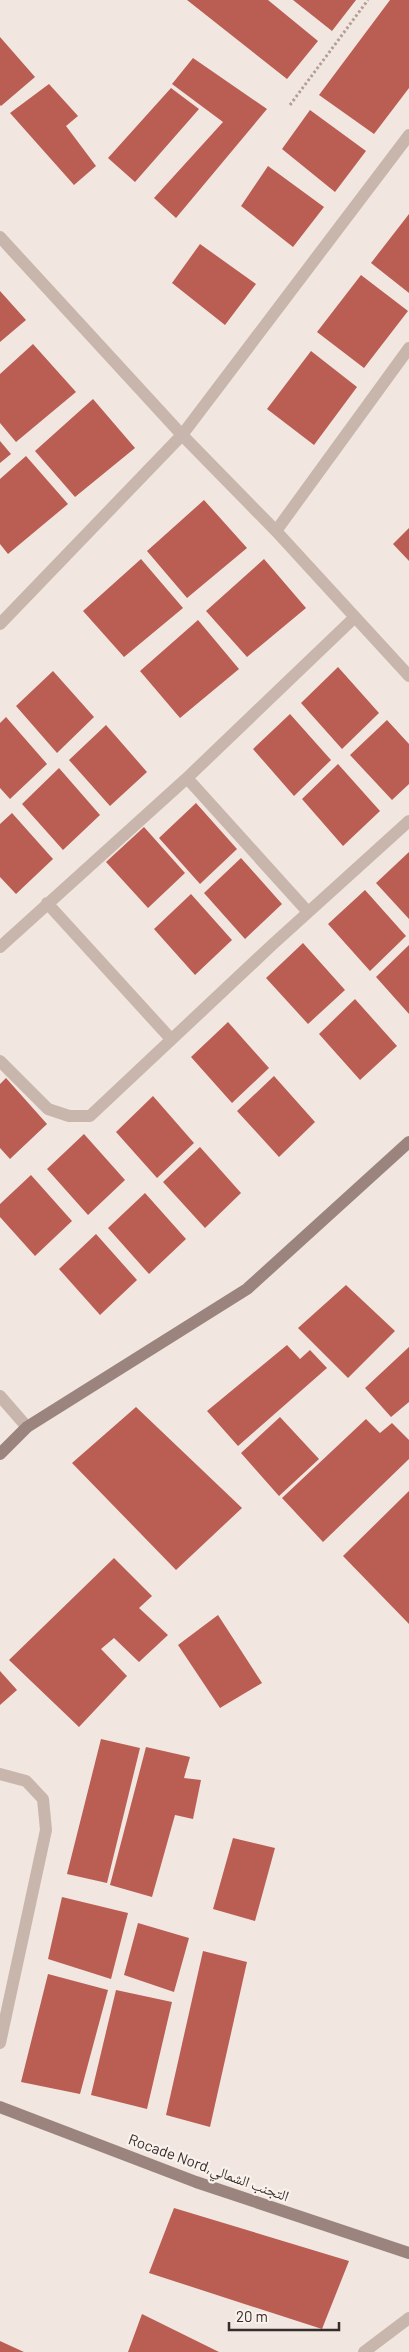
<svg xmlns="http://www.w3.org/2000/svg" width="409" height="2352" font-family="Barlow,'Noto Naskh Arabic',sans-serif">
	<rect width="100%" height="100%" fill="#f1e6e0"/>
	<path fill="#ba5e54" d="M187 0H268L318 41 287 79Z
		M293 0H356L332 31Z
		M390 0H409V88L374 134 319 95Z
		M0 37 35 77 1 106 0 105Z
		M193 58 267 109 176 218 154 198 223 122 172 84Z
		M49 84 78 116 66 126 96 166 74 185 10 113Z
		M171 88 199 109 135 182 108 158Z
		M310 110 366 151 335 192 282 149Z
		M268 166 324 207 293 247 241 206Z
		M409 214V293L371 263Z
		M200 244 256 284 225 325 172 283Z
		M361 275 408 311 364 368 317 332Z
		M0 291 26 320 0 342Z
		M33 344 76 392 16 442 0 423V374Z
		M311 351 357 387 314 445 267 409Z
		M93 399 135 448 75 497 35 451Z
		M0 441 11 454 0 463Z
		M26 456 68 504 8 554 0 544V479Z
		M204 500 247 548 187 598 147 551Z
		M409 528V561L393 544Z
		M141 559 183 608 124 657 83 611Z
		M264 559 306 608 247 657 206 611Z
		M198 620 239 669 180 718 140 671Z
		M338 667 379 713 342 749 301 703Z
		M53 671 94 717 57 753 16 706Z
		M290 714 331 760 294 796 253 749Z
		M6 717 47 764 10 799 0 788V723Z
		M387 720 409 744V784L392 800 350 755Z
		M106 725 147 772 110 806 69 760Z
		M338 764 380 811 343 846 302 799Z
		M59 768 100 815 63 850 22 804Z
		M196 803 237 849 200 884 159 838Z
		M12 813 53 859 16 894 0 877V824Z
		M144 827 185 873 148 908 106 862Z
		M409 852V919L376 883Z
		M241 858 282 904 245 939 204 893Z
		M365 890 406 936 370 971 328 924Z
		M191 894 232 940 195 975 154 929Z
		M303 943 345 990 308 1024 266 978Z
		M409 945V1014L376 977Z
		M355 999 397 1046 360 1080 319 1034Z
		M228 1022 269 1068 232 1103 191 1057Z
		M274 1076 315 1122 279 1157 237 1111Z
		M6 1078 47 1124 10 1159 0 1148V1084Z
		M153 1096 194 1143 157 1178 116 1132Z
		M84 1134 125 1180 88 1215 47 1169Z
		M200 1147 241 1193 205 1228 163 1182Z
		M31 1175 72 1221 35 1256 0 1217V1204Z
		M145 1193 186 1239 149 1274 108 1228Z
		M96 1234 137 1280 100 1315 59 1269Z
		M346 1285 395 1331 348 1378 298 1328Z
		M287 1345 300 1359 310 1350 327 1368 238 1446 207 1411Z
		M409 1347V1402L391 1417 365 1388Z
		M136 1407 242 1508 176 1570 72 1463Z
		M280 1417 319 1459 279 1496 241 1453Z
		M366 1419 380 1433 392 1423 409 1440V1459L323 1542 282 1498Z
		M409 1491V1624L343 1556Z
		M114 1558 152 1596 139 1608 168 1635 139 1662 114 1638 101 1649 127 1676 79 1727 9 1660Z
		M218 1615 262 1683 220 1708 178 1645Z
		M0 1671 17 1690 0 1705Z
		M101 1739 140 1748 107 1883 67 1874Z
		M146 1747 190 1757 184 1778 201 1780 193 1819 175 1815 152 1897 110 1885Z
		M233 1838 275 1848 255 1921 213 1909Z
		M62 1897 128 1913 111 1979 48 1959Z
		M138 1923 189 1938 174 1992 124 1975Z
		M203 1951 247 1962 210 2127 166 2115Z
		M48 1974 108 1990 80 2094 21 2082Z
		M116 1990 172 2002 147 2109 91 2095Z
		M174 2208 349 2261 322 2329 149 2273Z
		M142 2314 219 2352H128Z
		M0 2341 24 2352H0Z"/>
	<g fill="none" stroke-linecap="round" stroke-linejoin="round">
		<path stroke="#b49f97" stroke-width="3" stroke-dasharray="2.5 2.5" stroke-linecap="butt" d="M290 105 368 0"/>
		<path stroke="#c8b5ac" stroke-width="12" d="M0 1774 26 1781 43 1799 46 1830 0 2043"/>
		<path stroke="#c8b5ac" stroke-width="12" d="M0 237 182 435 409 135
			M276 531 409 348
			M0 624 182 435 276 531 409 676
			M187 778 308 912
			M47 903 171 1039
			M0 947 187 778 355 617
			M0 1061 48 1109 69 1116H90L272 945 409 821
			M0 1396 27 1427
			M364 2352 409 2318"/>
		<path stroke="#9b847e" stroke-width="12" d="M0 1454 27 1427 247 1289 409 1142
			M0 2107 196 2182 409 2253"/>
	</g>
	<g text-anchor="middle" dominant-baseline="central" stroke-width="4.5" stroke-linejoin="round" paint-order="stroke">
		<g font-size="15" fill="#372d2a" stroke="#f9f1ec">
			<text transform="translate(209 2167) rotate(20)">Rocade Nord,التجنب الشمالي</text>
		</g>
	</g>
	<path d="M229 2322v8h110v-8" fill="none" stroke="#372d2a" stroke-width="2.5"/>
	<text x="236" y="2322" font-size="15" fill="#372d2a" stroke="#f9f1ec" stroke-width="4" paint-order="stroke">20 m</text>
</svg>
